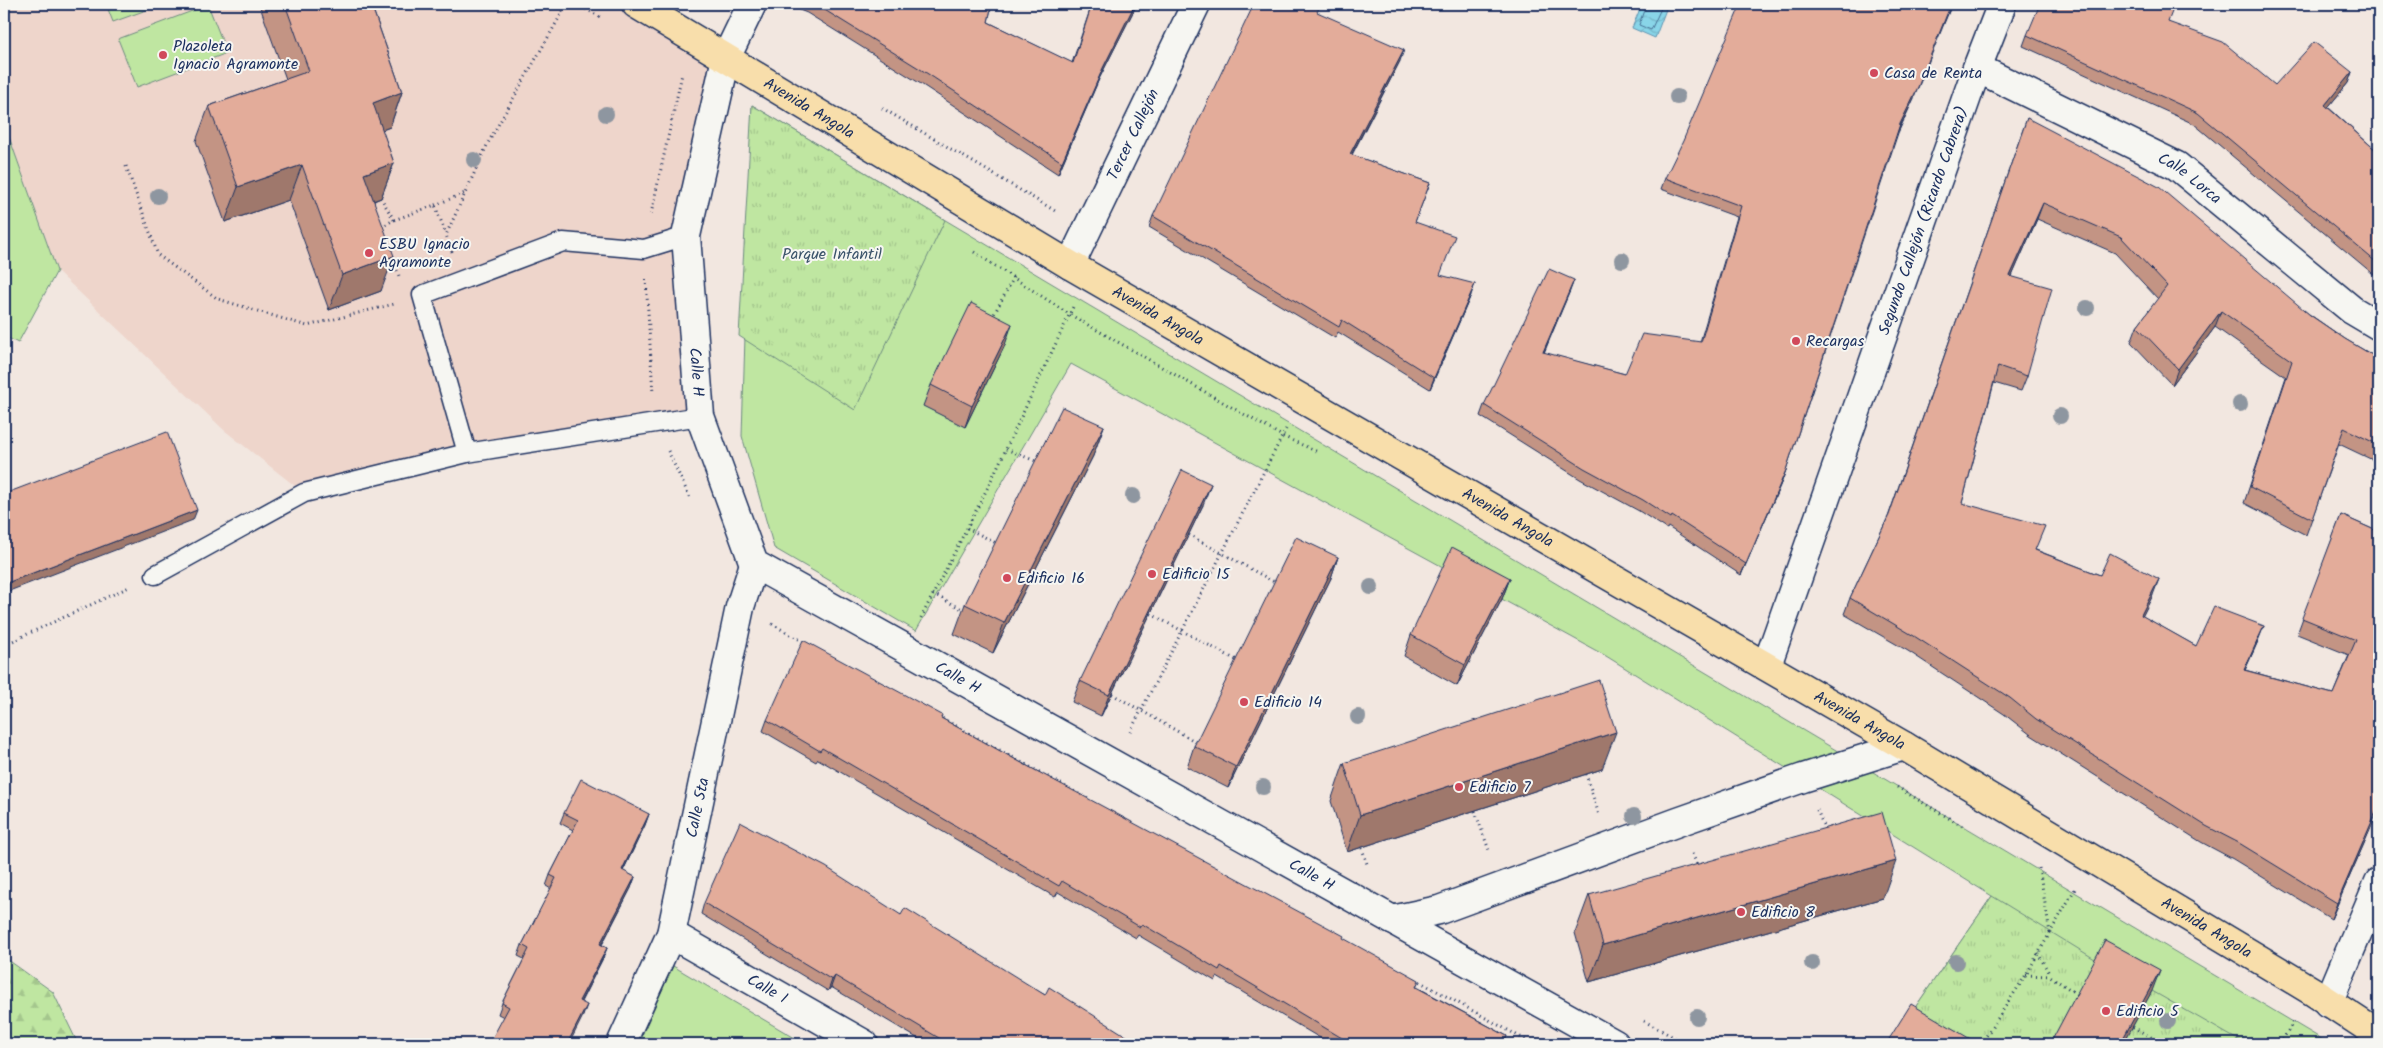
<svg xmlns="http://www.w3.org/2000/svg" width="2383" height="1048" font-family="Kalam,sans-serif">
	<defs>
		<pattern id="forest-firs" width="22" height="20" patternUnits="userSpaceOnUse" patternTransform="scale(1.25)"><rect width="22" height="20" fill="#bfe6a1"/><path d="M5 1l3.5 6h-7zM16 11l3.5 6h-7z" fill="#a4c68d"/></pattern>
		<pattern id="park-tufts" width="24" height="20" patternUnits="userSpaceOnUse" patternTransform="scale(1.25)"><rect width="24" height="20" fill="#bfe6a1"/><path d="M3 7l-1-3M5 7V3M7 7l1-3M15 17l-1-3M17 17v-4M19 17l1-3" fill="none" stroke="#a4c68d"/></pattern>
		<pattern id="water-waves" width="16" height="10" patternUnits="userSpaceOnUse" patternTransform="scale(1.25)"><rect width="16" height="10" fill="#89d5e8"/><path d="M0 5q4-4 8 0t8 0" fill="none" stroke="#76b7c9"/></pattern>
	</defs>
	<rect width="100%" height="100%" fill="#f2e7e0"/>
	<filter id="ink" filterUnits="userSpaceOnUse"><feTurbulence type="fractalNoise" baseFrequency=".02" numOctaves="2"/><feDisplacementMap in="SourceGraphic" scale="10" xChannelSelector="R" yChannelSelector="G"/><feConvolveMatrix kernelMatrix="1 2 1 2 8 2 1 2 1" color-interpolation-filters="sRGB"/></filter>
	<g filter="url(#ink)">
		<path fill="#eed5cb" d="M4 4H636L726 58 686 236 700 416 467 453 304 493 224 430 57 271 4 123Z"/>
		<path fill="#bfe6a1" stroke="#6d8a80" d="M106 4H163L113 22Z
			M208 5 227 53 137 87 118 39Z
			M752 105 2330 1044H2124L2152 991 1903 1025 1992 896 1606 656 1071 364 916 631 774 548 742 436Z
			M4 123 57 271 18 343 4 336Z
			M673 966 805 1044H638Z"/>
		<path fill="url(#forest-firs)" stroke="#6d8a80" d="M4 957 53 992 78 1044H4Z"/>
		<path fill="url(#park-tufts)" stroke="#6d8a80" d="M752 105 945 220 855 410 739 336Z
			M1992 896 2098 961 2053 1044H1935L1903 1025Z
			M2152 991 2245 1044H2123Z"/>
		<path fill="url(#water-waves)" stroke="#5d93b1" d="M1642 4H1668L1655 38 1632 28Z"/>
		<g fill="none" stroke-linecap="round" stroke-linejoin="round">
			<path stroke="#477195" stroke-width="1" d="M1646 4 1639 25 1651 30 1663 4"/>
			<defs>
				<path id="service" d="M467 453 422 295 563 242 644 249 686 236
					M155 575 304 493 467 453 700 416"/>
				<g id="minor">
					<path id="s1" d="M752 4 726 58 686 236 700 416 754 564 1615 1044"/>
					<path id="s2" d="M1977 68 2177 166 2352 310 2379 326"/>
					<path id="s3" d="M1070 265 1196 4"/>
					<path id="s4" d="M1767 665 1977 68 2002 4"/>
					<path d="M1392 920 1439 910 1678 822 1803 778 1904 746"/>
					<path id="s5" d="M671 934 864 1044"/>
					<path d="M2328 1003 2379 882"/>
					<path id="s6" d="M621 1044 671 934 740 607 754 564"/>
				</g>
				<g id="primary">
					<path id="s7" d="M636 4 1070 265 1904 746 2312 991 2379 1035"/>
				</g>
			</defs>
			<use href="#service" stroke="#1b2f5e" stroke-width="21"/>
			<use href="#minor" stroke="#1b2f5e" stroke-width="31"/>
			<use href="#primary" stroke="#1b2f5e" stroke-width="31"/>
			<path stroke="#1b2f5e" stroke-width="3" stroke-dasharray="1 4" stroke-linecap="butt" d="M577 4 602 18
				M882 108 1057 212
				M126 166 158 255 218 299 307 326 394 304
				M435 205 465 193
				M651 214 682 74
				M394 220 435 205 446 234
				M381 227 394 220 381 198
				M452 252 446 235 488 143 567 4
				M974 252 1069 314 1282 436 1318 452
				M392 256 399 276
				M646 279 653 393
				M992 318 1014 277
				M1006 449 1038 462
				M668 451 690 498
				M967 528 998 544
				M1189 535 1276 583
				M933 594 966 611
				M1151 614 1238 661
				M921 618 988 487 1073 307
				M772 624 806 643
				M4 645 129 587
				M1112 694 1198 743
				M938 716 1088 799
				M1130 732 1286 429
				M1586 774 1599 815
				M1897 787 1962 826
				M1817 810 1826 832
				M1475 811 1490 853
				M1362 848 1367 864
				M1692 854 1699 868
				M2039 868 2050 933
				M2038 953 2050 975
				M2026 975 2050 976 2078 995
				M1415 979 1533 1044
				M1644 1021 1686 1044
				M2133 1027 2163 1044
				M1981 1044 2026 975 2075 889
				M2280 1044 2294 1021"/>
			<use href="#service" stroke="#f6f6f2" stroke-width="18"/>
			<use href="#minor" stroke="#f6f6f2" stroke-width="28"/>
			<use href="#primary" stroke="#f8deab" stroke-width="28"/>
		</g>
		<g fill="#8e96a0">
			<circle cx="1677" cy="97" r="8"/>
			<circle cx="606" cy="114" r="8"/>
			<circle cx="474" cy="160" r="8"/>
			<circle cx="158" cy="196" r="8"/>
			<circle cx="1622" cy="260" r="8"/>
			<circle cx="2087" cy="308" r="8"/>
			<circle cx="2240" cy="404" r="8"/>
			<circle cx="2060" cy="416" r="8"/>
			<circle cx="1133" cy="496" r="8"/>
			<circle cx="1371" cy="587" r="8"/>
			<circle cx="1358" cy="717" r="8"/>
			<circle cx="1263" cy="787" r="8"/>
			<circle cx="1634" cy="816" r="8"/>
			<circle cx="1956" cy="962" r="8"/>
			<circle cx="1812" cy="963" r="8"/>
			<circle cx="1697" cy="1017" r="8"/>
			<circle cx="2168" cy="1021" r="8"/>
		</g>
		<path fill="#c39484" stroke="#1b2f5e" d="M259 4H371L402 92 390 127 382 130 394 163 381 198 374 201 381 291 329 310 289 200 225 222 196 141 209 106 286 79Z
			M784 4H992L988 22 1072 63 1092 4H1137L1099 79 1058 174 921 84 807 13Z
			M1318 13 1400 61 1352 155 1430 183 1415 222 1440 275 1471 295 1430 389 1338 332 1335 338 1149 227 1153 216Z
			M2168 22 2275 85 2352 72 2348 83 2328 107 2379 153V277L2372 273 2194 124 2023 46 2027 35Z
			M1914 98 1898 133 1786 470 1782 481 1741 575 1668 527 1667 529 1639 511 1580 479 1480 416 1484 405 1574 280 1544 353 1625 374 1700 342 1737 217 1661 189 1665 178Z
			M2027 118 2345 339 2379 359V463L2339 444 2306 535 2244 503 2286 377 2215 327 2172 385 2131 342 2137 326 2158 299 2115 253 2037 219 2012 276 2027 376 2021 391 1994 383 1962 503 2036 550 2100 575 2153 595 2142 616 2196 646 2258 641 2245 670 2333 694 2349 655 2297 634 2341 515 2379 532 2373 823 2331 919 2233 859 2201 842 2031 735 2004 714 1908 651 1844 614 1850 598 1888 517Z
			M1005 345 965 427 923 406 931 385Z
			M1104 426 1093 456 993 653 954 634 965 604Z
			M1203 505 1101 716 1072 702 1080 681Z
			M1338 557 1331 578 1228 788 1187 767 1194 746Z
			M1510 578 1502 599 1457 686 1404 656 1411 635Z
			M941 718 1020 762 1343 939 1417 987 1507 1036 1504 1044H1330L1217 977 1215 981 1138 935 1136 938 1058 892 1055 897 818 759 816 762 763 731 767 720Z
			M1344 763 1602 769 1347 852 1331 801Z
			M564 813 649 814 645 825 623 871 635 877 631 888 602 945 607 948 603 958 581 1002 583 1016 504 1017 498 1014 502 1003 524 959 518 956 522 945 551 889 546 886 550 875 573 830 560 823Z
			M1589 895 1883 898 1589 982 1575 933Z
			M704 903 901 915 1045 995 1139 1044H927L831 987 828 991 701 914Z"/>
		<path fill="#9f786c" stroke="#1b2f5e" d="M1135 4H1137L1099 79 1058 174 1062 162 1103 68Z
			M1952 4 1914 98 1896 135 1900 124Z
			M1404 50 1400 61 1346 165 1350 154Z
			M2352 72 2348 83 2321 116 2325 105Z
			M402 92 390 127 360 138 373 103Z
			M394 163 381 198 351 209 364 174Z
			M302 165 289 200 225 222 238 187Z
			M2043 203 2037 219 2005 292 2010 276Z
			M394 256 381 291 329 310 342 275Z
			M1574 280 1570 291 1539 363 1543 352Z
			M1475 284 1471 295 1430 389 1434 378Z
			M2221 311 2215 327 2172 385 2178 369Z
			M1012 324 1005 345 965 427 972 406Z
			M1104 426 1093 456 993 653 1004 623Z
			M1786 470 1782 481 1741 575 1746 564Z
			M1211 484 1203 505 1101 716 1109 695Z
			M197 510 193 520 4 593V584Z
			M1338 557 1331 578 1228 788 1236 767Z
			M1510 578 1502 599 1457 686 1465 665Z
			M2159 579 2153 595 2135 631 2141 615Z
			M2264 626 2258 641 2238 686 2244 670Z
			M1616 732 1602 769 1347 852 1360 815Z
			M2378 807 2373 823 2331 919 2337 903Z
			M649 814 645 825 618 881 622 870Z
			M1896 861 1883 898 1589 982 1603 945Z
			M635 877 631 888 596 955 600 944Z
			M607 948 603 958 575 1012 579 1001Z
			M2160 970 2152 991 2123 1044H2120Z
			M835 976 831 987 828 991 832 980Z
			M587 1005 583 1016 569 1044H567Z"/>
		<path fill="#e3ac9a" stroke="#1b2f5e" d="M285 4H371L402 92 373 103 394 163 364 174 394 256 342 275 302 165 238 187 209 106 309 71Z
			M815 4H992L988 22 1073 63 1092 4H1135L1103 68 1062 162 925 72Z
			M1254 4H1321L1317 12 1404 50 1350 154 1430 183 1415 222 1455 236 1440 275 1475 284 1434 378 1342 320 1339 327 1153 216Z
			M1741 4H1951L1918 87 1900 124 1786 470 1746 564 1672 516 1671 518 1643 500 1584 468 1484 405 1549 269 1574 280 1543 352 1625 374 1642 334 1701 342 1741 206 1665 178 1683 141Z
			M2040 4H2175L2168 22 2223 42 2275 85 2314 42 2352 72 2325 105 2379 153V264L2376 262 2198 113 2027 35Z
			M2027 118 2159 187 2310 315 2345 339 2379 359V445L2344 428 2312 519 2250 487 2292 361 2221 311 2178 369 2137 326 2167 286 2121 237 2043 203 2010 276 2052 288 2027 376 1998 366 1962 503 2045 526 2035 550 2100 575 2110 553 2159 579 2141 615 2196 646 2214 607 2264 626 2244 670 2333 694 2356 640 2302 618 2341 515 2379 532V805L2337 903 2239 843 2206 826 2036 719 2010 698 1914 636 1850 598 1889 515Z
			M971 303 1012 324 972 406 931 385Z
			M1062 407 1104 426 1004 623 965 604Z
			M167 432 197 510 4 584V494Z
			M1182 470 1211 484 1109 695 1080 681Z
			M1296 537 1338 557 1236 767 1194 746Z
			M1452 547 1510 578 1465 665 1411 635Z
			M803 640 942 715 941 718 1020 762 1344 936 1343 938 1419 980 1416 987 1507 1036 1503 1044H1352L1221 966 1219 970 1142 924 1140 927 1062 881 1059 886 822 748 820 751 767 720Z
			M1599 680 1616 732 1360 815 1344 763Z
			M581 779 649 814 622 870 635 877 600 944 607 948 579 1001 587 1005 567 1044H489L509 1007 502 1003 529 949 522 945 556 878 550 875 578 820 564 813Z
			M1882 812 1896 861 1603 945 1589 895Z
			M740 822 826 867 901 915 905 908 1045 995 1049 987 1139 1044H949L835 976 832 980 704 903Z
			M2105 940 2160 970 2120 1044H2050Z
			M1911 1004 1979 1044H1886Z"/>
	</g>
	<g fill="#d1495b" stroke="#f6f6f2" stroke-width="2">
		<circle cx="163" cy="55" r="5"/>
		<circle cx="1874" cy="73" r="5"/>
		<circle cx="369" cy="253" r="5"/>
		<circle cx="1796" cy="341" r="5"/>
		<circle cx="1152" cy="574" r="5"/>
		<circle cx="1007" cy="578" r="5"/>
		<circle cx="1244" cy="702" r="5"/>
		<circle cx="1459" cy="787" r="5"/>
		<circle cx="1741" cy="912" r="5"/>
		<circle cx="2106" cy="1011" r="5"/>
	</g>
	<g text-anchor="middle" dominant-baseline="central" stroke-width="4" stroke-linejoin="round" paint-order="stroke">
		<g font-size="16" fill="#1b2f5e" stroke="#f6f6f2" text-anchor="start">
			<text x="173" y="46">Plazoleta<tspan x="173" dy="18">Ignacio Agramonte</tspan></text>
			<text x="1884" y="73">Casa de Renta</text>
			<text x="379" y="244">ESBU Ignacio<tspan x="379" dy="18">Agramonte</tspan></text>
			<text x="1806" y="341">Recargas</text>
			<text x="1162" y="574">Edificio 15</text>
			<text x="1017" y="578">Edificio 16</text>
			<text x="1254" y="702">Edificio 14</text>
			<text x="1469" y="787">Edificio 7</text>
			<text x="1751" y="912">Edificio 8</text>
			<text x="2116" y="1011">Edificio 5</text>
		</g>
		<g font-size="16" fill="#1b2f5e" stroke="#f6f6f2">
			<text stroke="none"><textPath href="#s7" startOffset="202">Avenida Angola</textPath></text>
			<text stroke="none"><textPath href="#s3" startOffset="145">Tercer Callejón</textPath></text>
			<text stroke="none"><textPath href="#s2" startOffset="240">Calle Lorca</textPath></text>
			<text stroke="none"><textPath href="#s4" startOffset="471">Segundo Callejón (Ricardo Cabrera)</textPath></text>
			<text stroke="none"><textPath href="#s7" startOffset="608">Avenida Angola</textPath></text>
			<text stroke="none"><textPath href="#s1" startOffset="379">Calle H</textPath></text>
			<text stroke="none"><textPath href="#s7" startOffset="1012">Avenida Angola</textPath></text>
			<text stroke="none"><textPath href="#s1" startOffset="814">Calle H</textPath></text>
			<text stroke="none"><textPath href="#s7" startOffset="1418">Avenida Angola</textPath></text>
			<text stroke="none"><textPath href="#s6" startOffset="250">Calle 5ta</textPath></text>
			<text stroke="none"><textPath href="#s1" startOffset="1219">Calle H</textPath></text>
			<text stroke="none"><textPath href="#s7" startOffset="1822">Avenida Angola</textPath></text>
			<text stroke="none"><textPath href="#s5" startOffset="111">Calle I</textPath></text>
		</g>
		<g font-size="16" fill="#3c546b" stroke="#f6f6f2">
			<text x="832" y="254">Parque Infantil</text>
		</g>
	</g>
	<rect width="2383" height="1048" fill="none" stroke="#f6f6f2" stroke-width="20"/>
	<rect x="10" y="10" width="2363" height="1028" fill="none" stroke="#1b2f5e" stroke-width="2" filter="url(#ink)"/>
</svg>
